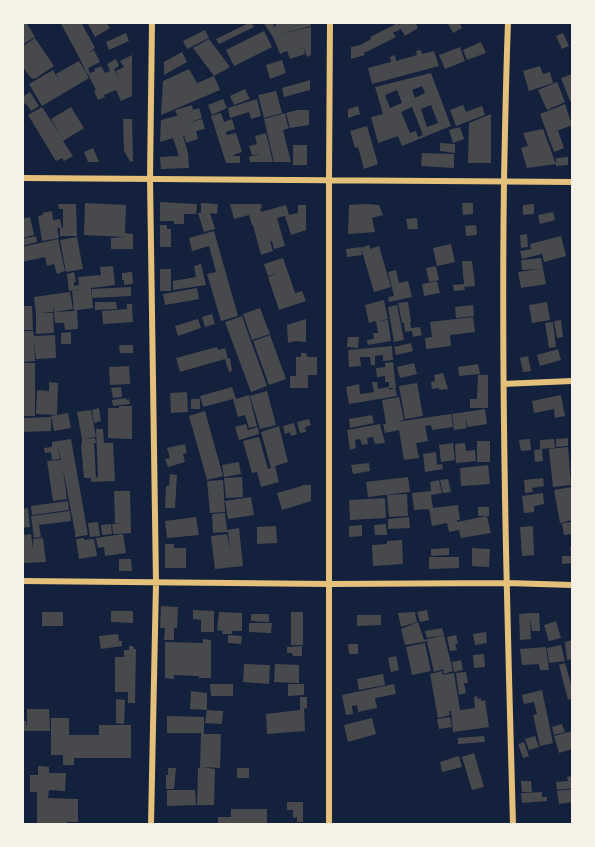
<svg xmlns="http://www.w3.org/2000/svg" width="595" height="847" font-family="'Sofia Sans Condensed',sans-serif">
	<rect width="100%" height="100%" fill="#14213d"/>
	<path fill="#48494c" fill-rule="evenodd" d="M24 22H26L35 37 22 45V24Z
		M60 22H81L95 48 88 53 94 50 100 62 88 68 90 73 87 74 79 57Z
		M87 22H106L110 28 95 37Z
		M251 22 254 27 219 44 216 39Z
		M263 22H273L274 27 276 26 275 22H310L311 26 281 34 311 27V55L307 57 304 47 305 54 290 59 287 51 280 54 273 37Z
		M404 22H415L418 28 405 36 401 29 393 33 396 37 364 53 365 55 351 59V47L360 45 371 39 370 37 398 23 399 25Z
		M447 22H459L462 28 453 33Z
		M205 30 209 38 187 49 183 41Z
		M264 31 272 47 234 66 226 50Z
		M126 33 129 41 109 50 106 42Z
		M563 33 569 46 562 49 556 36Z
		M35 38 54 66 36 78 33 79 30 77 22 66V47Z
		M209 39 230 67 214 76 193 48Z
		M481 42 486 53 467 60 463 50Z
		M460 47 465 61 445 69 439 55Z
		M421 50 422 54 434 51 439 66 372 84 368 68 391 62 390 57 395 55 396 61 417 55 416 51Z
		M182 52 187 62 164 75V62Z
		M132 55V96L121 101 116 90 104 95 105 97 98 100 94 91 96 90 88 74 95 71 94 69 101 66 105 73 110 71 107 64 116 59 119 66 114 69 119 79 116 71 124 67 120 61Z
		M282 60 286 73 270 79 266 65Z
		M79 61 89 78 42 106 29 84 53 70 60 82 56 74Z
		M540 66 543 74 550 72 553 83 529 91 523 71Z
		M189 69 197 83 190 86 214 76 220 90 161 115 163 81Z
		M431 73 451 126 402 146 398 136 378 143 371 117 383 114 375 87ZM422 86 425 93 415 98 412 90ZM397 90 402 103 390 108 385 95ZM431 105 438 123 427 127 421 109ZM412 107 423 135 418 137 416 131 410 133 401 112Z
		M572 74V100L570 101 561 78Z
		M310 80V90L284 97 282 88Z
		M557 82 565 102 547 110 538 90Z
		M245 89 250 99 234 105 230 96Z
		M276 91 282 113 264 118 258 95Z
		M30 92 39 106 31 111 26 103 22 106V97Z
		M223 99 227 108 212 115 208 105Z
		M257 99 261 116 251 119 249 112 230 118 228 108Z
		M565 104 572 125 552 133 558 131 564 148 554 152 540 114Z
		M192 105 193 110 199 108 202 118 187 123 202 119 205 129 196 131 198 139 186 143 184 135 183 136 188 153 189 168 161 169 160 157 179 156 173 138 160 142 161 120 180 115H177L175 110Z
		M463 105 466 112 482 106 485 115 456 126 450 110Z
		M358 106 360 114 348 118V109Z
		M42 107 61 136 51 119 71 107 84 128 63 141 73 156 64 161 62 158 56 161 28 115Z
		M298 110H309V125L290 128 286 113Z
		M221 113 224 122 232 119 235 129 226 132 227 135 236 133 242 152 233 155 234 156H240V163H226L211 116Z
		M285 113 287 122 282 123 287 122 289 128 283 130 291 162H274L264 119Z
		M491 114V163H468L469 123Z
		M123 119H132L133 162 130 161 124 151Z
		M367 126 378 164 364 169 358 147 355 148 350 131Z
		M460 127 464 139 453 143 449 130Z
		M543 129 556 164 527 168 521 148 528 146 523 133Z
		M266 133 273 162H250L249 157 260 154 252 155 249 146 257 144 255 136Z
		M440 143 455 144V153L440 151Z
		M293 145H307V165H293Z
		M93 148 99 162H88L84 152Z
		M422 153 454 154V168L421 166Z
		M568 157V165L556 166V158Z
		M160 202 197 204 196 214H184V224H174V221H160Z
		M85 203 126 205 125 233 133 234V249H111V238L125 237 84 235Z
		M201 203 218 204 217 214 210 213 215 229 204 232 198 213H201Z
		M462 203H473V214L463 215Z
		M58 204H76L77 236H60V228H57L59 238 42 241 38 216 43 215 42 213 52 211 53 220 60 219 62 228H63V209H59Z
		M230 204H261L262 208 260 209 261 212 286 205 289 215 298 213V205H306V230L291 235 285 216 277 218 285 246 274 249 272 241 270 242 273 251 261 255 253 225H252L249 215 234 219Z
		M367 204 379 205 383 215 372 218 375 232 348 234 349 205Z
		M534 204V214L523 215V205Z
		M553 212 555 220 540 224 538 215Z
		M30 217 34 235 23 238 22 219Z
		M417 218 418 229H408L406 219Z
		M160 225H167V229H171V247H160Z
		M476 225 477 235 466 236 465 226Z
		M214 231 238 316 221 321 207 274 216 272 209 246 192 251 189 238Z
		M527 234 528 247 521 248 520 235Z
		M36 236 37 242 22 246V239Z
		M561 236 566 256 544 262 542 254 522 259 520 251 531 249 530 244Z
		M77 237 83 269 66 272 60 240Z
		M58 239 65 271 57 274 54 264 47 266 45 257 22 262V247Z
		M451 244 455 262 437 266 433 248Z
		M369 245 370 249 379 246 391 287 374 292 361 248Z
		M361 247 362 255 347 257 346 249Z
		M283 258 295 293 302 291 306 301 279 310 268 277 278 273 268 276 264 264Z
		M541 258 546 284 521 288 518 272 540 269 522 270 521 260Z
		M462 261H472L475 286 464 287 465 290 454 291 453 285 464 284Z
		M201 264 206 285 173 290V281L196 277 194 266Z
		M113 266 115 285 91 288 93 308 77 310 78 329 65 330 64 323H55L54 312 74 311 72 291 80 290 69 291 67 274 74 272 76 282H74V286L79 285 78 277 101 275 100 267Z
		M436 266 439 280 429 282 426 268Z
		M160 269H171V291H160Z
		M396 270 399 283 408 281 412 297 389 302 388 297 394 296 388 272Z
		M132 272 133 284 124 285V280H122V273Z
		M437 281 440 293 424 296 422 284Z
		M131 287V296L92 298V289Z
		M197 288 199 299 165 305 163 294Z
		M70 292 73 309 54 312 53 306V312L39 313H53L54 333 36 334V314L34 297Z
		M384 300 388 319 379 321 388 320 391 341 368 345 367 340 374 339 373 333H378L376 321 369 323 365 305Z
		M95 302H116L117 309 95 310Z
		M408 302 411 322H410L411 328 420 327 422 335 413 337 412 331 405 332 404 323H402L398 303Z
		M547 302 550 320 532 323 529 305Z
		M127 304H132L133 322 103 324 102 311 127 309Z
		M397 305 404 340 394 342 388 307Z
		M473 305 474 316 456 318 455 307Z
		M22 306H32L33 330H22Z
		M260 308 270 334 252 340 243 314Z
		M212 314 215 324 205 327 202 317Z
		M242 316 267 386 251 392 225 322Z
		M473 317 475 332 450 335 451 346 426 349 425 338 432 337 430 322Z
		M198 319 201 328 178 336 175 326Z
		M306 319V342L295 341 288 343 287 325Z
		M561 320 563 337 557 338 554 321Z
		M553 322 556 347 549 348 545 323Z
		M22 331H33L34 336 55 335 56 358 36 359 34 340 35 361 23 362Z
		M71 332V344H61V333Z
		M270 335 286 379 269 385 253 341Z
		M348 337H359L358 348 347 347Z
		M411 343 413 351 396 355 394 347Z
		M119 345H133V353H120Z
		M392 346 393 360 383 361V355L375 356V365H371L370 357H360L361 366 349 367 348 350Z
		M217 347 218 350 225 348 228 359 230 358 232 371 229 372 225 359 180 372 176 358Z
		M558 349 561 360 540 366 537 355Z
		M301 353H306L307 357H317V375H308V388H290V376H296V357H301Z
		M528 356 531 371 523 372 520 358Z
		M393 362 396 388H389V382H385V376L377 377 376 368 385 367V363Z
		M22 363H35V416H22Z
		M414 363 417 374 400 378 397 367Z
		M478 364 480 374 459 376 458 367Z
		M129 366 130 384 110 385 109 367Z
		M443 373 448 389 439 390V388L432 389 431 382 435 381 434 375Z
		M478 375H488V408H470V399H477Z
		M49 382 58 383 57 415 36 414 37 390 49 391Z
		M372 382H377L378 389 389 387V390L395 388 397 396 349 404 346 387 359 384 360 394 374 392Z
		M417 383 423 416 405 419 399 386Z
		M121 387 122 397 113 398 111 388Z
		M232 387 236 399 249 395 257 426 249 428 245 415 238 417 233 399 203 407 200 396Z
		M267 391 276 425 260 429 250 396Z
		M187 392 188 412 171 413 170 393Z
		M561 395 565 416 555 418 554 409 534 413 532 401Z
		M399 397 404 420 396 422 451 414 453 427 432 430 431 425 425 426 428 441 416 443 419 458 404 460 399 430 385 433 383 424H386L382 400Z
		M126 398V400L129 399 130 404 113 406 112 400Z
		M191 399H200V409H191Z
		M119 406H132V439L108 438V408H119Z
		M99 408 101 421 94 423 92 410Z
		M485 409 487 424 468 427 465 418 467 428 454 430 452 414Z
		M91 410 96 437 82 439 77 412Z
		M205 411 223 476 207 480 189 416Z
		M68 413 71 428 54 431 51 416Z
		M372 415 374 423 350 428 349 419Z
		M51 417V431L22 432V418Z
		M309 419 311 425 305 427 306 432 300 433 297 422Z
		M294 423 297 434 291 436 290 432 285 434 283 426Z
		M246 424 248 430 258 427 259 434 239 440 235 427Z
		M380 424 385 443 375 444 373 437 367 438 368 444 362 445 360 439 355 440 356 448 350 450 347 430Z
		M279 426 288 462 275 466 279 482 261 487 257 472 252 473 243 441 259 437 268 469 271 468 261 432Z
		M96 429H103L104 443H113L115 481 91 482V478H84L81 445H82V439L95 438 96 443H94L96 478 98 476Z
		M568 438V446L556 447V439Z
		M71 439 88 535 75 537V533H76L75 532 63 469 67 499 53 501 47 461 61 460 58 446 60 459 52 460 51 452 45 453 44 448 52 447V442Z
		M530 439 531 450 521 451 519 440Z
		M554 439 555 448 540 449V440Z
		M477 441H490V462H477Z
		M453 443 455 460 441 462 439 445Z
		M465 443 466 451 475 450 476 461 456 463 455 444Z
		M185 444 187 453 183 454 185 462 168 467 165 459 170 458 167 448Z
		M568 447 571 485 553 487 549 449Z
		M542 449 543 461 535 462 534 450Z
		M436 452 437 465 442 464 443 469 425 472 423 454Z
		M239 462 241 474 224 477 222 465Z
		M369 463 370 471 353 474 351 465Z
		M488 465 490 484 461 486 460 468Z
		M170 474 177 475 175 508H165L166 486H169Z
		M242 477 243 497 226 498 224 478Z
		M408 477 410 492 368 497 366 482Z
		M543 478 544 486 532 488 533 492 525 493 524 480Z
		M448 479 451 492 443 493 440 480Z
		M223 480 225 512 210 513 207 481Z
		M439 480 442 493 431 495 433 508 458 505 460 520H457V522L487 516 491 533 461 538 459 530 449 532 447 523 432 526 429 509 414 510 412 493 431 491 430 482Z
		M302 485H311V501L282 510 277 493 302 486Z
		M572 487V520L560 523 554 490Z
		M114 491H130L131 533 113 534 112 524 122 523H115Z
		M543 493 544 504 534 506V512L524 513 522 496Z
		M407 494 408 516 389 517 387 495Z
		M251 497 254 515 228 519 225 501Z
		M385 498 386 518 350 520 349 500Z
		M68 501 69 510 32 515 31 506Z
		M478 507H489V516H478Z
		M28 508 30 527 22 528V509Z
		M70 511 71 521 39 525 41 537 34 538 31 516Z
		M225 513 227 530 239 528 243 566 215 569 211 536 227 534 230 550 228 532 213 533 212 514Z
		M196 517 199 535 167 538 165 521Z
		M409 517 410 528 388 529V519Z
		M98 522 100 536 90 537 88 523Z
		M572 522V534L564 535 562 523Z
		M111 524 112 534 102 535 101 525Z
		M386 524 387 535H375L374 525Z
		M362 525V536L349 537V526Z
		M276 526 277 543 257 544V527Z
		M533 526 534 555 522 556 520 527Z
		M31 534 33 549V539L43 538 46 562 24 563 22 535Z
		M123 534 126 553 105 556 104 547 98 548 96 538Z
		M84 538V540L94 539 97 556 79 559 76 539Z
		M402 540 403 564 373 566 372 545 387 544V541Z
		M165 544H174V548H186V568H165Z
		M570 547H572V563L562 564V556H571Z
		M449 548V555L431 556V549Z
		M472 548 490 549 489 567 472 566Z
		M429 557H459V568L429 569Z
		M119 559H131L132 571H119Z
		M161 606 178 607 177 628H174V640H164L165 628H160Z
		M193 610 214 611V632H201V620L193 619Z
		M427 610 429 620 420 622 417 612Z
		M111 611H133V623L111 622Z
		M42 612H63V626H42Z
		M219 612 242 613V631H232V634H222L223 631 217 630Z
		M291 612H303V645H291Z
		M415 612 417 622 401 627 398 613Z
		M531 613H539L540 631H532L530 619 531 639 520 640 519 614Z
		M251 614H269V622L251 621Z
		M357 615H381V625L357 626Z
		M556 621 561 638 549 641 544 625Z
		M418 622 424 640 444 635 453 671 444 674 443 669 434 672 427 642 429 641 405 645 401 629Z
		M249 623H272L271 633 249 632Z
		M442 628 444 635 427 638 425 631Z
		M486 632 487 643 475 645 473 634Z
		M118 634 119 641H122V646L101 649 99 636Z
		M228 635 242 636 241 644 228 643Z
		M456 635 458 644H455L457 650 450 651 447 637Z
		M203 639 211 640V678H199V676L174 675V679L165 678V642L203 643Z
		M572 640V659L567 660 565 642Z
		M425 643 431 671 412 675 406 647Z
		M348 644H358V654H349Z
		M561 645 565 661 549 663 547 648Z
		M129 646H133L134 649H136L135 703H128V692H115V657H124V650H129Z
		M302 646V656H293L292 653H287V647Z
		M546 647 549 670H540L539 664 522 665 520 649Z
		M484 654 485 667 474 668 473 655Z
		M396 656 399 670 391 672 388 658Z
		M461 660 463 670 454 672 452 662Z
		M565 663 572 688V698L568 700 559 665Z
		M244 664 270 665 269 684 243 682Z
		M275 664 299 665V683L274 682Z
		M442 671 443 675 454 673 460 710 475 708 474 697 477 696 478 699 481 698V701L485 700 489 727 453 732 451 711H449L450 715 438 718 430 674Z
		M466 672 468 683H464L466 693 459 695 456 673Z
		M383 674 385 685 359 690 357 679Z
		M210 684H233V696H211Z
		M288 684H304V695L288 696Z
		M394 684 396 694 375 698 377 708 358 712 357 705 352 706 353 714 346 715 342 695Z
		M542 690 553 743 540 746 533 715 537 714 534 702 524 704 522 695Z
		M191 691 207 693V710L190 709Z
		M300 697H307V708L304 709 305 731 267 734 266 714 300 710Z
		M116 699 125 700 124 724 116 723Z
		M27 709H49L50 731H22V721H26L27 728Z
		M207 710 223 711 222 724 205 723Z
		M167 716 204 717V734H221L220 768 202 767 215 769 214 805H197L198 768H200L201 733H167Z
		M450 717 452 727 439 729 437 719Z
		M51 718H69V735H99V725H131V758H74V765H63V755H51Z
		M372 718 376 734 348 742 344 725Z
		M562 724 565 732 554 735 552 727Z
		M572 731V749L559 753 554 736Z
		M484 736 485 742 458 744V738Z
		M535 736 539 747 529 750 525 739Z
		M524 742 529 756 523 758 518 744Z
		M474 753 484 787 472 790 462 757Z
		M459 756 462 767 442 772 440 762Z
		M38 766 49 767V773H66L65 791 49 790 48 798 78 799V822H67V824H37V792H30V775H38Z
		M168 768H176L174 789H166V775H168Z
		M237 768H249V778H237Z
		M572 776V788L557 790 556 782 568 781 567 777Z
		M521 781H531L532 792H522Z
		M572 789V802L559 804 557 791Z
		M167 790H195L196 805 167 806Z
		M542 792V797H547V801L522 803 521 793Z
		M287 802H303V822H297V817L293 818V810H287Z
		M231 809H267V824H218V817H231Z"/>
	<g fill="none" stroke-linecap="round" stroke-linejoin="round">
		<path stroke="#e5c07b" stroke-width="6" d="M508 22C506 75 505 128 504 181 501 396 507 610 513 824
			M22 178C206 178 389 182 572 182
			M504 384 572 381
			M22 581 329 584 506 583 572 585
			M151 824 156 583 150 178 152 22
			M329 824V181L330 22"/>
	</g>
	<rect width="595" height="847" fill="none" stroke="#f6f1e7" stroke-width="48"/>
</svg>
